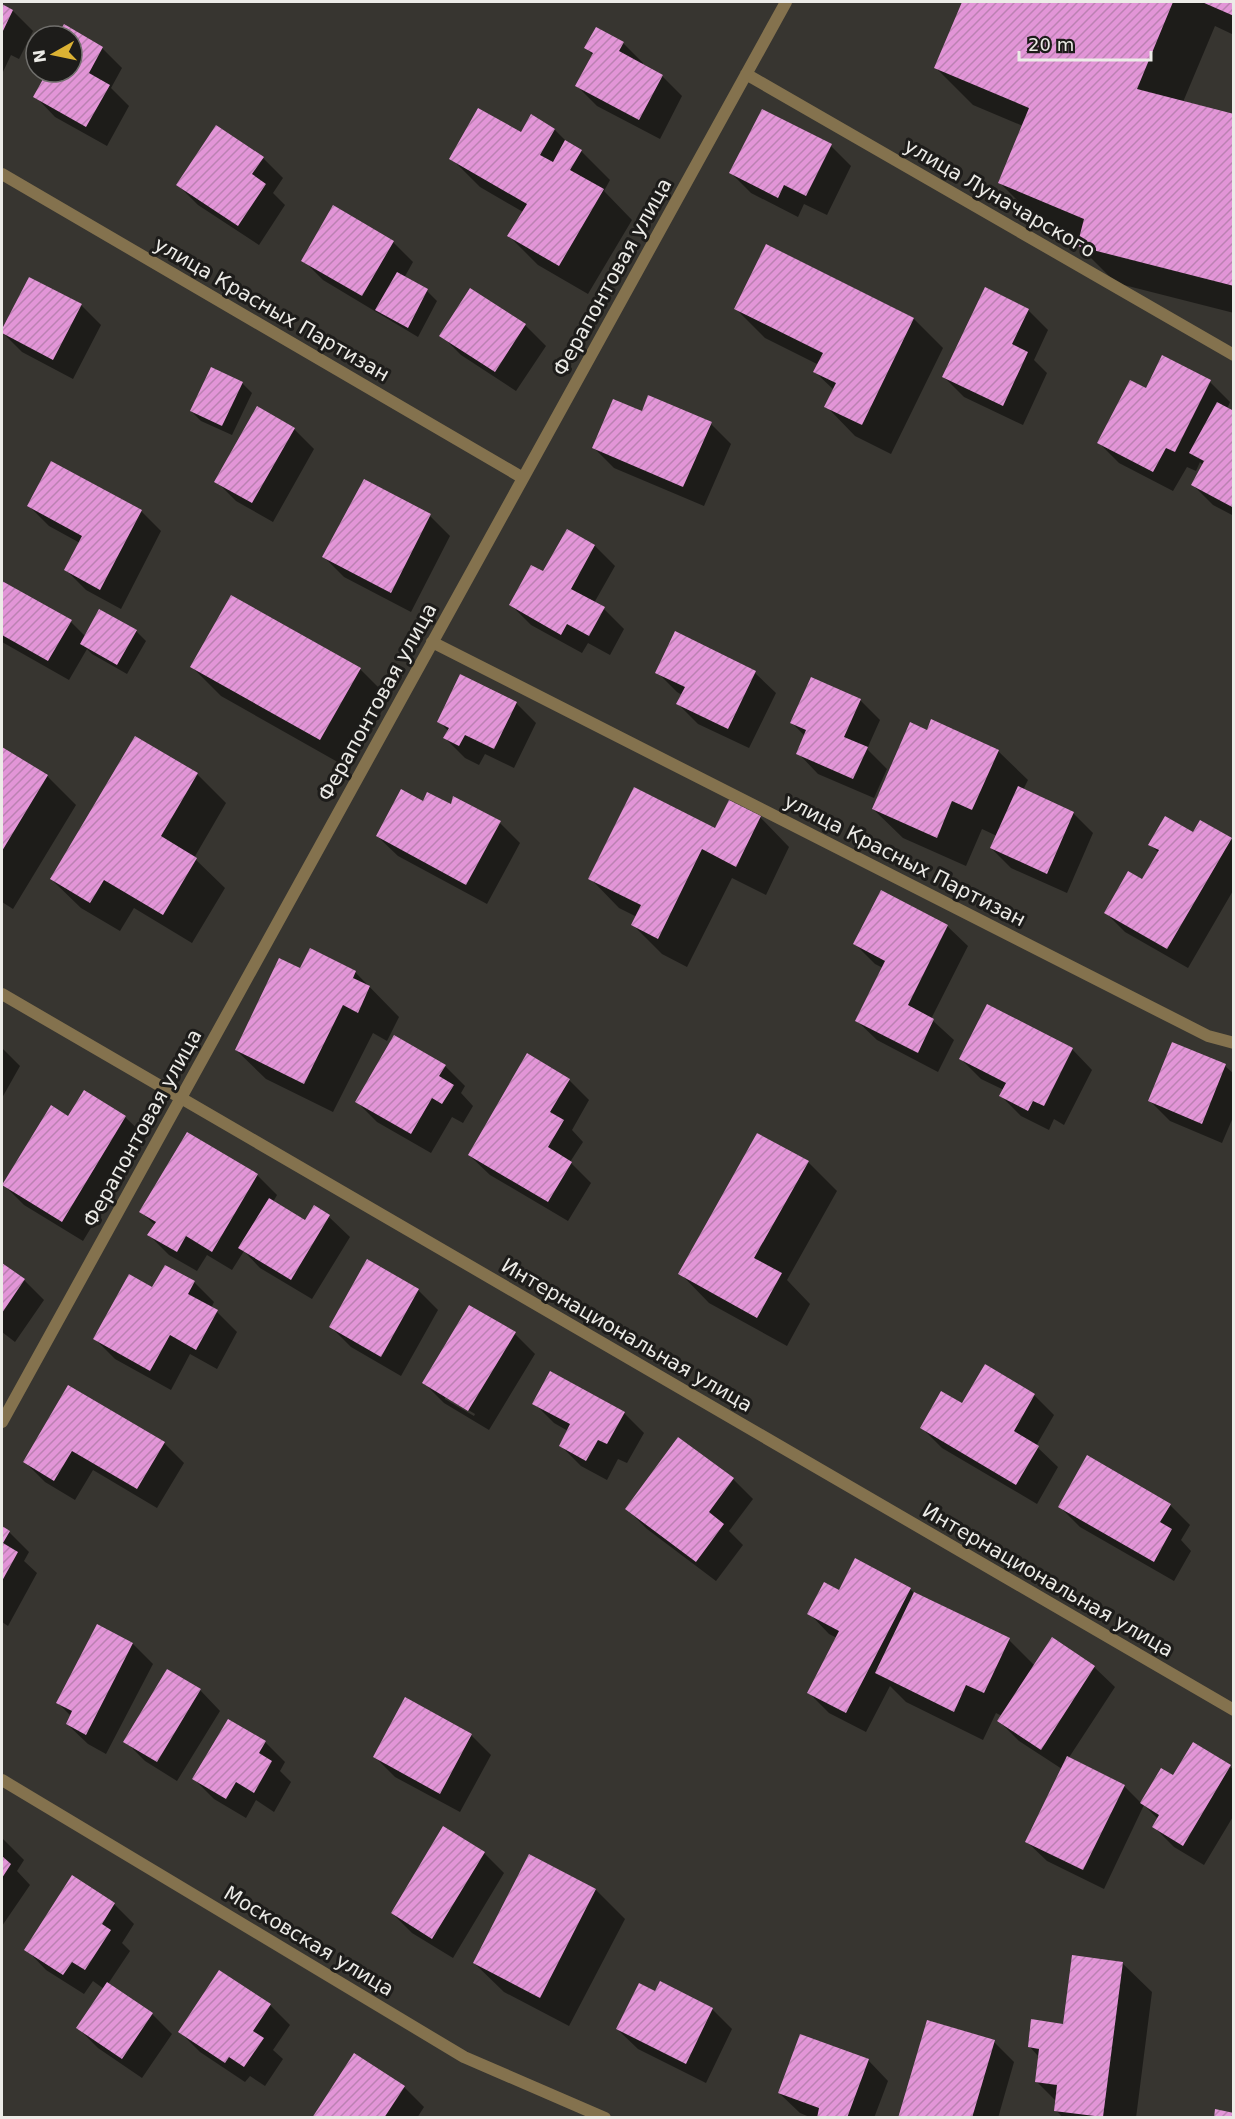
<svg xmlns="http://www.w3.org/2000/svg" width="1235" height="2119" font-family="'DejaVu Sans',sans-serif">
	<defs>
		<pattern id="building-hatch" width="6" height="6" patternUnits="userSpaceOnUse" patternTransform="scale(1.5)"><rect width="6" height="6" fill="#e295d7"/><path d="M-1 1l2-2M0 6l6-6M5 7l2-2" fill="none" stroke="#bb81b2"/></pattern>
	</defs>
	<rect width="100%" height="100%" fill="#373530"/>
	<path fill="#0007" fill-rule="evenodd" d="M964 2H1234V35L1215 26 1183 102 1234 115V313L1116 283 1079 246 1081 238 1036 219 999 182 1023 126 973 105 936 68Z
		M2 5 13 11 33 31 19 59 11 55 2 74Z
		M65 27 102 48 122 68 111 88 129 106 107 146 55 117 35 96 48 72H72V36H59Z
		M623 43 643 63 642 65 662 76 682 96 660 139 597 106 577 86 593 55 586 48Z
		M763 111 831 146 851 166 827 215 804 204 798 217 751 193 731 173Z
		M532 116 555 130 568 143 581 151 610 180 604 191 632 220 588 294 538 265 509 236 523 212 480 187 451 158 521 134Z
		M217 127 263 158 283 178 273 193 285 205 259 245 198 205 178 185Z
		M393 242 413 262 404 278 427 291 437 301 418 337 323 280 303 260Z
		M30 279 81 305 101 325 73 379 22 352 2 332Z
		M471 290 526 326 546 346 516 391 461 355 441 335Z
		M736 309 914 319 943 348 891 454 855 436 826 406 834 390 815 372 819 365 765 338Z
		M1028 310 1048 330 1034 360 1047 373 1023 425 964 397 944 377Z
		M1163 357 1210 382 1230 402 1227 409 1234 413V516L1213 505 1193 485 1203 465 1200 462 1196 471 1187 467 1173 491 1119 463 1099 443 1146 390Z
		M242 383 252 393 232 435 201 421 191 411Z
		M711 424 731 444 704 506 614 468 594 448Z
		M294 429 314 449 273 522 236 501 216 481Z
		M365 481 430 516 450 536 411 612 344 577 324 557Z
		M29 506 141 511 161 531 121 609 86 590 66 570 80 543 49 526Z
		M568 531 595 546 615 566 594 603 604 609 624 629 610 655 588 643 582 653 531 625 511 605 544 573Z
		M2 583 71 622 86 637 136 631 146 641 127 674 92 654 87 649 69 680 2 642Z
		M676 633 755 673 776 693 749 748 698 724 678 704 682 695 677 692 657 672Z
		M192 667 360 669 389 698 350 769 221 696Z
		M860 700 880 720 867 749 887 769 874 798 818 774 798 753 805 736 792 723Z
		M516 703 536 723 514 768 485 754 479 765 465 758 445 738 448 731 439 721Z
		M928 732 998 751 1028 780 1023 790 1073 813 1093 833 1067 893 1011 868 991 848 997 836 982 829 966 866 903 838 873 809Z
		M2 749 47 776 76 805 13 909 2 902Z
		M197 774 226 803 194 858 225 888 192 943 134 908 120 931 81 908 51 879Z
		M423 803 452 807 500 823 520 843 487 904 398 856 377 836Z
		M760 817 789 847 766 895 732 878 687 967 662 954 633 925 637 917 619 908 590 878 716 830Z
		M1194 834 1231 839 1234 842V889L1188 968 1125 932 1105 912 1142 881 1159 853 1150 844Z
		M947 926 968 946 931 1019 954 1040 938 1072 877 1040 856 1020 883 968 875 964 855 944Z
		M301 970 355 972 399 1017 387 1041 373 1033 333 1112 266 1079 236 1050Z
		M2 1048 20 1066 2 1098Z
		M1072 1049 1092 1070 1064 1125 1054 1119 1049 1130 1021 1116 1001 1096 1004 1090 981 1079 961 1059Z
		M445 1066 465 1086 461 1093 473 1106 463 1123 452 1117 431 1153 377 1122 357 1102Z
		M1225 1066 1234 1074V1115L1222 1143 1170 1121 1150 1101Z
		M569 1080 589 1100 572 1130 583 1142 570 1162 591 1183 568 1221 490 1175 469 1155Z
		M84 1092 125 1117 146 1137 83 1241 24 1205 4 1185 68 1118Z
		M808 1162 837 1191 787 1280 810 1304 787 1346 709 1303 680 1273Z
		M257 1175 277 1195 273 1202 306 1222 314 1207 329 1217 350 1237 312 1299 260 1268 244 1251 232 1270 207 1255 197 1271 169 1255 149 1235 155 1225 141 1212Z
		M2 1264 24 1280 44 1300 15 1342 2 1332Z
		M194 1282 214 1302 211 1308 217 1312 237 1332 217 1369 190 1354 171 1390 115 1359 95 1339 153 1289Z
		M418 1290 438 1310 401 1376 351 1347 331 1327Z
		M515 1334 535 1354 489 1430 444 1403 424 1383ZM445 1396 475 1414 474 1416 445 1399Z
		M69 1387 164 1443 184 1463 157 1508 93 1470 75 1500 45 1482 24 1461Z
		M1034 1395 1054 1415 1036 1446 1058 1467 1037 1504 942 1448 922 1428 962 1405Z
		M534 1403 624 1413 644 1433 627 1463 618 1459 607 1480 581 1466 561 1446 568 1431 554 1423Z
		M1088 1457 1170 1505 1190 1525 1181 1540 1191 1551 1174 1581 1080 1527 1059 1506Z
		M733 1479 753 1499 729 1531 743 1545 716 1581 647 1529 627 1509Z
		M2 1528 9 1532 29 1552 24 1561 37 1573 8 1626 2 1622Z
		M910 1589 914 1593 1009 1640 1035 1666 1053 1640 1094 1667 1115 1687 1068 1759 1124 1786 1142 1804 1174 1777 1193 1744 1230 1767 1234 1770V1815L1204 1865 1174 1847 1154 1827 1158 1819 1144 1805 1104 1889 1047 1861 1026 1841 1062 1769 1019 1741 999 1721 1002 1716 996 1713 983 1740 906 1702 890 1686 866 1732 829 1713 809 1693 837 1638 829 1634 809 1613 839 1592Z
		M98 1626 133 1644 153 1664 106 1754 88 1744 67 1724 71 1716 58 1703Z
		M200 1690 220 1711 177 1781 145 1761 125 1741Z
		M228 1721 265 1742 285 1762 280 1771 291 1782 274 1812 256 1800 246 1818 214 1799 194 1779Z
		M471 1735 491 1755 460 1812 395 1777 375 1757Z
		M2 1838 24 1860 17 1871 30 1885 2 1926Z
		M484 1853 504 1873 453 1958 412 1933 392 1913Z
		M530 1856 596 1890 625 1919 569 2026 504 1992 474 1963Z
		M114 1904 134 1924 122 1943 130 1951 108 1984 152 2014 172 2034 142 2078 98 2048 78 2028 104 1989 93 1981 84 1994 46 1970 26 1949Z
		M1122 1963 1152 1992 1136 2118H1063L1056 2110 1057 2102 1036 2081 1039 2057 1029 2046 1064 2025Z
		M655 1993 712 2009 732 2029 706 2083 638 2049 617 2029Z
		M270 2005 290 2025 273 2050 283 2059 265 2086 250 2076 245 2082 200 2052 180 2032Z
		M994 2042 1014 2062 998 2118H899Z
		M868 2060 888 2081 874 2118H812L800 2113 779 2093Z
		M404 2087 424 2107 417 2118H314Z"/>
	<path fill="url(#building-hatch)" d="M962 2H1173L1137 89 1234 114V286L1077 246 1084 219 998 183 1029 108 934 68Z
		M1202 2H1234V16Z
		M2 4 13 10 2 33Z
		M64 24 103 47 89 73 110 85 86 127 33 97 47 72H72V36H57Z
		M596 27 624 42 619 51 663 75 639 120 575 86 593 53 584 48Z
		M478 108 521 132 531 114 555 129 540 155 553 162 565 140 582 150 570 170 604 189 559 266 507 236 527 204 449 159Z
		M762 109 832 144 806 196 784 185 778 198 729 173Z
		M216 125 264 157 252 174 266 184 238 226 176 185Z
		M333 205 394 241 362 296 301 261Z
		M766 244 914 318 862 425 824 407 836 383 813 372 823 353 734 309Z
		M397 272 428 289 408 328 375 310Z
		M29 277 82 304 53 360 2 333V329Z
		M985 287 1029 309 1012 344 1028 352 1003 406 942 377Z
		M470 288 526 324 495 372 439 336Z
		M1162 355 1211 380 1175 452 1166 448 1153 472 1097 443 1130 380 1146 388Z
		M211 367 243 382 222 426 190 411Z
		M648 395 712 422 683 487 592 448 613 399 642 411Z
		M1217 402 1234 411V508L1191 485 1204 461 1189 453Z
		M257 406 295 428 252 503 214 482Z
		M51 461 142 510 100 590 64 570 82 536 27 506Z
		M364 479 431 514 391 593 322 557Z
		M567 529 595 545 571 589 605 607 589 636 567 624 561 635 509 605 531 565 543 571Z
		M2 581 72 620 48 661 2 635Z
		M231 595 361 668 320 740 190 667Z
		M99 609 137 630 117 665 80 644Z
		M675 631 756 671 728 729 676 704 685 687 655 673Z
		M460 674 517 702 494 749 465 735 459 746 443 738 449 728 437 722Z
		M811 677 861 699 844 737 868 747 853 779 796 754 806 730 790 723Z
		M931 719 999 750 972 810 952 801 937 838 872 809 910 722 927 730Z
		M135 736 198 773 161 836 197 858 163 915 104 880 90 903 50 879Z
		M2 747 48 775 2 851Z
		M1018 786 1074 812 1047 874 990 848Z
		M634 787 715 828 729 800 761 816 736 867 702 849 658 939 631 925 641 905 588 879Z
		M401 789 423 801 427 792 451 804 453 796 501 821 466 885 376 836Z
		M1165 816 1193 832 1200 820 1232 838 1167 949 1104 913 1128 871 1142 879 1159 850 1148 845Z
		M881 890 948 925 908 1005 934 1019 918 1053 855 1021 885 961 853 944Z
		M310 948 356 971 353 978 370 986 358 1013 343 1005 304 1084 235 1050 279 958 300 968Z
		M987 1004 1073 1048 1044 1106 1033 1101 1028 1111 999 1096 1006 1083 959 1059Z
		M394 1035 446 1065 439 1076 454 1085 442 1104 432 1098 411 1134 355 1102Z
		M1172 1042 1226 1064 1202 1124 1148 1101Z
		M527 1053 570 1079 550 1112 564 1120 548 1147 572 1162 548 1202 468 1155Z
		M84 1090 126 1116 62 1222 2 1185 51 1105 68 1116Z
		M187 1132 258 1174 212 1252 186 1236 177 1252 147 1235 156 1222 139 1212Z
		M757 1133 809 1161 754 1258 782 1273 757 1318 678 1274Z
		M269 1198 305 1220 314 1205 330 1215 291 1280 238 1248Z
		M367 1259 419 1289 381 1357 329 1327Z
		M2 1263 25 1279 2 1313Z
		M165 1265 195 1281 188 1294 218 1310 196 1350 170 1335 150 1371 93 1339 129 1274 152 1287Z
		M469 1305 516 1332 468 1411 422 1383Z
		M985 1364 1035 1394 1014 1431 1039 1446 1016 1485 920 1428 941 1391 962 1403Z
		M550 1371 625 1412 607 1444 598 1440 586 1461 559 1446 570 1424 532 1404Z
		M68 1385 165 1442 137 1489 72 1451 54 1481 23 1462Z
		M678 1437 734 1478 709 1512 724 1524 696 1562 625 1509Z
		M1087 1455 1171 1504 1160 1522 1172 1529 1154 1562 1058 1507Z
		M2 1526 10 1531 3 1543 18 1552 2 1581Z
		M855 1558 911 1588 846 1713 807 1693 839 1631 807 1614 824 1582 839 1590Z
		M914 1592 1010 1638 984 1693 966 1685 954 1712 875 1673Z
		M97 1624 133 1643 86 1735 66 1724 72 1711 56 1703Z
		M1052 1637 1095 1666 1041 1750 997 1721Z
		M167 1669 201 1689 157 1762 123 1742Z
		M405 1697 472 1734 440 1794 373 1757Z
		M228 1719 266 1741 259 1753 272 1761 254 1793 236 1782 226 1799 192 1779Z
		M1193 1742 1231 1765 1183 1846 1152 1827 1159 1815 1140 1803 1161 1768 1173 1775Z
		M1067 1756 1125 1785 1083 1870 1025 1842Z
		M443 1826 485 1852 432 1939 391 1913Z
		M529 1854 596 1889 540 1998 473 1963Z
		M2 1856 11 1864 2 1878Z
		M72 1875 115 1903 102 1924 111 1930 85 1970 72 1962 63 1975 24 1950Z
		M1072 1955 1123 1962 1103 2117 1054 2111 1057 2085 1035 2082 1039 2049 1028 2047 1031 2019 1063 2024Z
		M219 1970 271 2004 253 2031 264 2038 244 2067 229 2057 225 2063 178 2032Z
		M660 1981 713 2008 686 2064 616 2029 639 1983 655 1991Z
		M107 1982 153 2013 122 2059 76 2028Z
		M927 2020 995 2040 972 2118H898Z
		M800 2034 869 2059 847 2118H817L819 2108 778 2093Z
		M354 2053 405 2086 384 2118H312Z
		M1215 2109 1234 2113V2118H1214Z"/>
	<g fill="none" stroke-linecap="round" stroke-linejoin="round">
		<path stroke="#84724e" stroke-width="12" d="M746 74 1234 355
			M2 174 523 478
			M432 642 1208 1036 1234 1043
			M2 994 1234 1710
			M2 1422 786 2
			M2 1780 464 2057 605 2118"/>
	</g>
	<g text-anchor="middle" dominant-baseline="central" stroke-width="6" stroke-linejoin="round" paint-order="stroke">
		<g font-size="20" fill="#ecebe7" stroke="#1d1c1a">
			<text transform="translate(1000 198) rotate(30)">улица Луначарского</text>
			<text transform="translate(612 277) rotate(-61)">Ферапонтовая улица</text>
			<text transform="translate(272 309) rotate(30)">улица Красных Партизан</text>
			<text transform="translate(377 702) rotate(-61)">Ферапонтовая улица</text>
			<text transform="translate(905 860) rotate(27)">улица Красных Партизан</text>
			<text transform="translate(142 1128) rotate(-61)">Ферапонтовая улица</text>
			<text transform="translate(627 1335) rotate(30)">Интернациональная улица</text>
			<text transform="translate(1048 1580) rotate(30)">Интернациональная улица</text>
			<text transform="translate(309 1941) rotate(31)">Московская улица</text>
		</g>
	</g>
	<rect width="1235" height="2119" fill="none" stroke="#ecebe7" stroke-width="6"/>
	<g transform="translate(54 54) rotate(261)"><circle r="28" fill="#1d1c1a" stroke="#706f6c" stroke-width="1.5"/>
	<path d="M0-4.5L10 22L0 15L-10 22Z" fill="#dcb233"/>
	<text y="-9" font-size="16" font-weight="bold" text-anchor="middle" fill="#ecebe7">N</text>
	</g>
	<path d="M1019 51v9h132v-9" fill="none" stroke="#ecebe7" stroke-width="3"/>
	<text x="1028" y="51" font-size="18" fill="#ecebe7" stroke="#1d1c1a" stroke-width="4.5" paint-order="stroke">20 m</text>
</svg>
